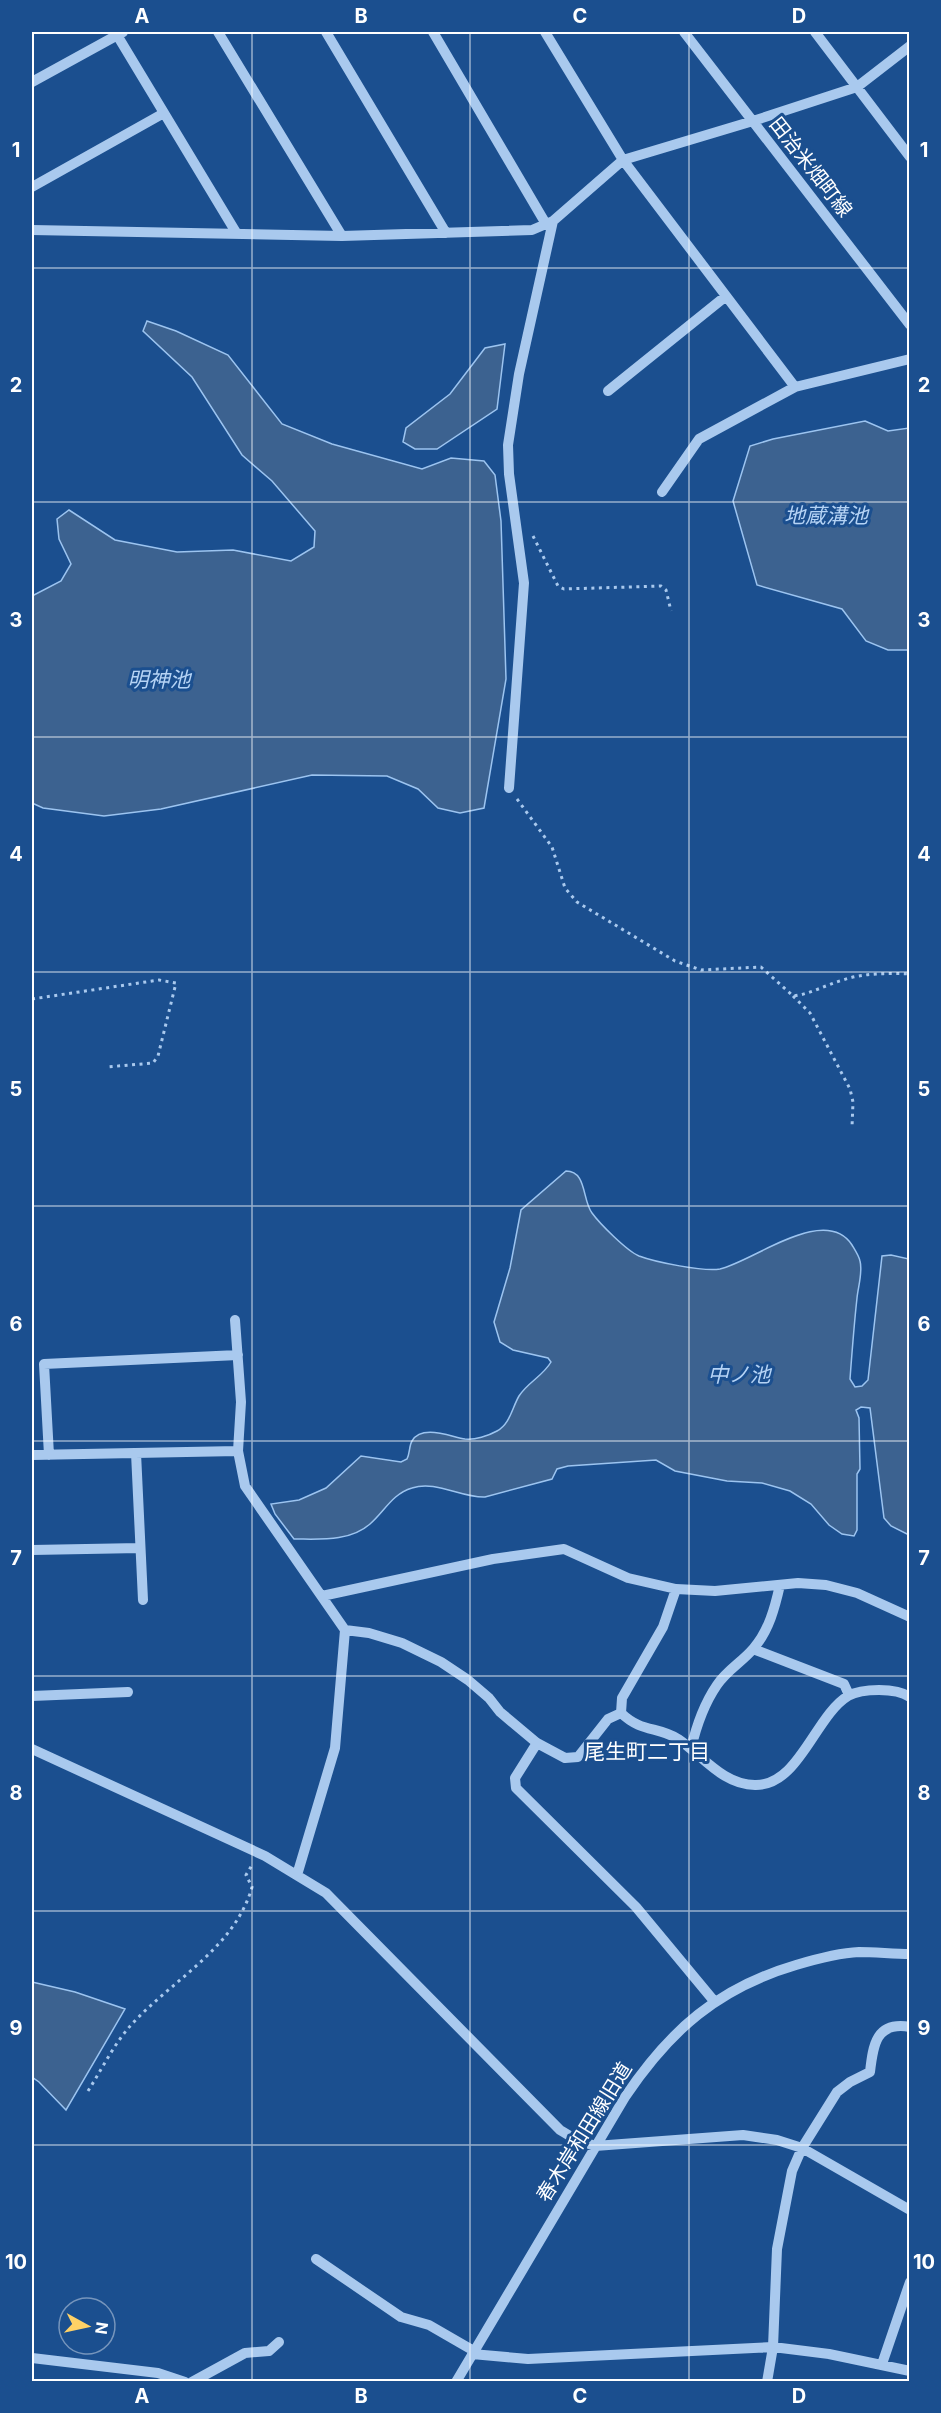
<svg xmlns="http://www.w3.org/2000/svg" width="941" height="2413" font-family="Inter,'Noto Sans JP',sans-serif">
	<rect width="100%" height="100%" fill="#1b4f8f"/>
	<path fill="#3c6290" stroke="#9cc4f0" stroke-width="1.5" d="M147 321 176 331 228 355 282 424 332 444 422 469 451 458 484 461 495 475 501 521 506 679 484 808 460 813 438 808 418 789 387 776 312 775 161 809 104 816 43 808 32 803V596L61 581 71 564 59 539 57 519 69 510 115 540 177 552 233 550 291 561 314 547 315 531 272 481 242 455 192 377 143 331Z
		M505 344 497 409 437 449H415L403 442 406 428 450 394 485 348Z
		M865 421 888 431 909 428V650H888L866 641 842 609 757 585 733 501 750 446 773 439Z
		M566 1171C587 1171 582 1200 592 1213 600 1224 627 1251 639 1256 655 1262 704 1272 720 1269 754 1261 825 1204 852 1245 855 1250 859 1256 860 1261 863 1272 858 1287 857 1298 854 1325 852 1352 850 1379L855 1387 862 1386 868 1380 882 1256 891 1255 909 1259V1535L891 1526 884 1518 870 1408 861 1407 856 1410 859 1418 860 1469 857 1474V1530L854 1536 842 1534 829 1525 811 1504 790 1491 762 1483 727 1481 675 1471 656 1460 568 1466 557 1469 552 1479 485 1497C461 1498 436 1480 412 1488 392 1494 385 1511 370 1524 350 1542 319 1539 294 1539L275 1514 271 1504 299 1500 326 1488 361 1456 401 1462 407 1459C410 1453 409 1446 412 1441 422 1424 451 1437 465 1439 475 1440 488 1436 497 1431 510 1424 512 1408 519 1396 528 1382 543 1376 551 1362L548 1358 513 1350 500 1342 494 1322 510 1268 521 1210Z
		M32 1982 75 1992 125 2009 66 2110 39 2082 32 2077Z"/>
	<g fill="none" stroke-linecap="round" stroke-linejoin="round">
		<path stroke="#a9c9ee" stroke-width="3" stroke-dasharray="3 4.5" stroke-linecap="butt" d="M533 536 558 586 564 589 661 586 666 590 671 611
			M517 799 552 847 565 888 577 902 675 961 701 970 761 967 793 996C811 994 825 985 843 980 863 973 888 973 910 974
			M793 996 810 1013 850 1089 853 1102 852 1127
			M32 999 159 980 176 983 158 1056 153 1063 107 1067
			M88 2091C102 2069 114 2044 131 2025 172 1980 235 1948 252 1887L246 1875 252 1865"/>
		<path stroke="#a9c9ee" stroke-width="10" d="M218 32 342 236
			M326 32 446 233
			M433 32 546 224
			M545 32 623 160 795 387 910 359
			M684 32 910 325
			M815 32 910 157
			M117 35 237 234
			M32 82 123 32
			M32 187 164 113
			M32 230 342 236 532 230 553 221 623 160 753 121 857 87 910 46
			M608 391 726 296
			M662 492 699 439 795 387
			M509 788 524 583 509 474 508 445 519 374 553 221
			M235 1320 241 1402 238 1451 245 1486 345 1630 335 1748 297 1875
			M136 1453 143 1600
			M32 1455 238 1451
			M49 1455 44 1364 238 1355
			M32 1550 140 1548
			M676 1589 663 1627 622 1698 621 1713C642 1733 657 1726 678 1739 702 1755 723 1785 755 1785 799 1786 815 1716 848 1696 857 1691 869 1690 879 1690 890 1690 901 1691 910 1697
			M322 1596 493 1559 564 1549 628 1578 676 1589 715 1591 798 1583 826 1585 857 1593 910 1617
			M345 1630 369 1633 402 1643 441 1662 468 1680 489 1698 500 1712 537 1743 565 1758 578 1757 608 1719 621 1713
			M753 1649 844 1684 849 1695
			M32 1696 128 1692
			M537 1743 515 1778 516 1788 636 1907 714 2001
			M32 1749 265 1856 326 1893 560 2130 575 2139 595 2146 743 2135 777 2140 802 2148 910 2210
			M691 1749C696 1727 704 1704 717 1685 727 1670 742 1662 753 1649 769 1631 775 1607 780 1585
			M316 2259 401 2317 429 2325 474 2351
			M472 2354 528 2359 773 2347 829 2354 910 2371
			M32 2358 158 2373 185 2382
			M882 2364 910 2282
			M192 2382 245 2353 269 2351 279 2342
			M456 2382 625 2097C670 2030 718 1988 796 1965 816 1959 837 1953 859 1952 876 1952 893 1954 910 1954
			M767 2382 773 2347 777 2249 792 2171 802 2148 837 2092 850 2082 870 2072C873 2045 876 2021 910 2027"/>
	</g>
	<path fill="none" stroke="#fff" stroke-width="1.5" stroke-opacity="0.55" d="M252 32V2382M470 32V2382M689 32V2382M32 268H910M32 502H910M32 737H910M32 972H910M32 1206H910M32 1441H910M32 1676H910M32 1911H910M32 2145H910"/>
	<g text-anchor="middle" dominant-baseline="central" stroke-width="6" stroke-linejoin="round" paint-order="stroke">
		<g font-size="20" fill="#fff" stroke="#1b4f8f">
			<text transform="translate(811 167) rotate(52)">田治米畑町線</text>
			<text transform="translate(584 2132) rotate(-58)">春木岸和田線旧道</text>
		</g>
		<g font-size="21" font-style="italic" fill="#b5d3f5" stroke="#1b4f8f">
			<text x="826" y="515">地蔵溝池</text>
			<text x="159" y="679">明神池</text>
			<text x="739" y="1374">中ノ池</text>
		</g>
		<g font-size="21" fill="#fff" stroke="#1b4f8f">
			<text x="647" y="1751">尾生町二丁目</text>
		</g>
	</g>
	<rect width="941" height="2413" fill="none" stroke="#1b4f8f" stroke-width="66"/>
	<g transform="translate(87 2326) rotate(98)"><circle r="28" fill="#1b4f8f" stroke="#7695bc" stroke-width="1.5"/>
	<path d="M0-4.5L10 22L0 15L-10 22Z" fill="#ffd166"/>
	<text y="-9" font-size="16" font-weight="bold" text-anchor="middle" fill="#ffffff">N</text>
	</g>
	<rect x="33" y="33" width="875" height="2347" fill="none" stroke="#fff" stroke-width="2"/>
	<g font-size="20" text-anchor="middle" font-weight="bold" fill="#fff">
		<text x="142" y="23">A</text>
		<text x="361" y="23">B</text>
		<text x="580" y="23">C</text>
		<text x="799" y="23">D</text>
		<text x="16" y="157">1</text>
		<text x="924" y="157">1</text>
		<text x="16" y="392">2</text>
		<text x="924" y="392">2</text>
		<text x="16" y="627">3</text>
		<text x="924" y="627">3</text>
		<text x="16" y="861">4</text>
		<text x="924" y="861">4</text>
		<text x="16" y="1096">5</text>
		<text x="924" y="1096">5</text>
		<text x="16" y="1331">6</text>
		<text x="924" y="1331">6</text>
		<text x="16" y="1565">7</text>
		<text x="924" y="1565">7</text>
		<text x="16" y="1800">8</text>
		<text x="924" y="1800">8</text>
		<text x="16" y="2035">9</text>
		<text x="924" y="2035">9</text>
		<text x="16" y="2269">10</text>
		<text x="924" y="2269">10</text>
		<text x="142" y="2403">A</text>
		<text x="361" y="2403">B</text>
		<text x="580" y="2403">C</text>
		<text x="799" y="2403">D</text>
	</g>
</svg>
